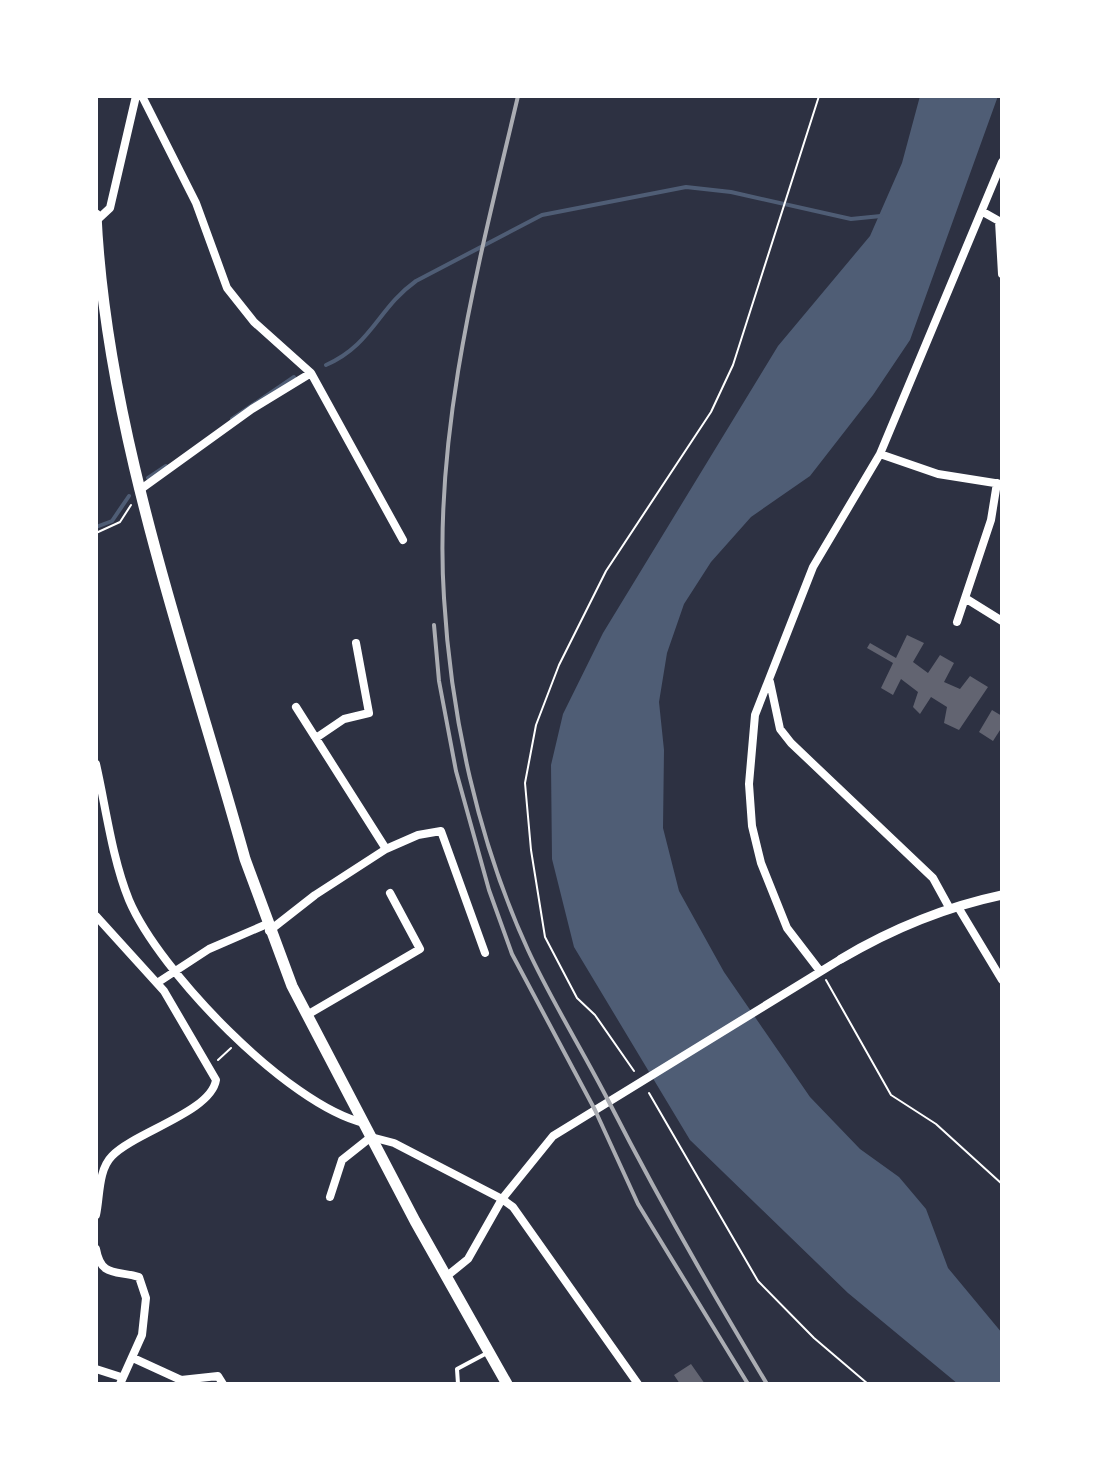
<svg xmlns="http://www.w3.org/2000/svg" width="1098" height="1480" font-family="'Golos Text',sans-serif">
	<rect width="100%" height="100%" fill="#2d3142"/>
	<path fill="#4f5d75" d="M920 96H998L910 340 873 395 810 476 751 517 711 562 684 604 667 653 659 702 664 750 663 828 679 891 724 972 810 1097 860 1149 899 1177 926 1209 948 1268 1002 1333V1384H958L848 1293 690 1140 574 947 552 859 551 765 563 714 603 633 778 346 870 236 902 163Z"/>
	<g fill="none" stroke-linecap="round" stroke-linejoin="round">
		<path stroke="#4f5d75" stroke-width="4" d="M326 365C372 345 378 308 416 281L542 215 686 187 731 192 851 219 881 216
			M232 419 294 377
			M148 478 166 466
			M96 527 112 521 129 496"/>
	</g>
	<path fill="#626471" d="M907 635 924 643 913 662 928 673 940 655 954 663 944 682 960 689 970 676 988 687 959 730 944 723 947 707 931 697 920 714 913 707 918 692 901 679 893 695 881 688 893 663 867 648 870 643 896 658Z
		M992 710 1002 716V727L993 741 979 732Z
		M691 1364 705 1384H680L674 1375Z"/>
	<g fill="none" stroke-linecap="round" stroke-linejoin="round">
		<path stroke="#fff" stroke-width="2" d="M96 533 120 522 131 505
			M826 980 891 1095 936 1124 1002 1184
			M218 1060 231 1048
			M634 1071 595 1015 577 998 545 937 531 850 525 783 536 725 559 665 606 571 711 412 733 365 819 96
			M649 1093 758 1281 814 1338 868 1384"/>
		<path stroke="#fff" stroke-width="4" d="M458 1384 457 1369 487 1353"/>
		<path stroke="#fff" stroke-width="8" d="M142 96 196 203 227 288 254 322 311 373
			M983 212 999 221 1002 274
			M96 221 110 208 136 96
			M880 454 938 474 1001 484
			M141 489 252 409 311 373 403 540
			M965 598 1002 621
			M957 622 991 520 997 483
			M770 682 780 729 791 743 933 878 950 909
			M296 707 386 849
			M316 738 344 719 369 713 356 643
			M96 764C106 808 112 858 129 900 159 971 288 1105 364 1123
			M958 907 1002 980
			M96 916 164 991 216 1080C211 1112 135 1132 112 1156 98 1170 100 1197 96 1215
			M269 931 315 895 386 849 418 835 441 831 485 953
			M820 971 787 928 761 863 752 826 749 784 755 715 813 567 880 454 1002 162
			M157 983 209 949 267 924
			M307 1015 420 949 390 893
			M330 1197 342 1160 371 1137 394 1143 502 1199 513 1207 638 1384
			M96 1249C101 1278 117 1270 139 1277L146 1298 142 1335 120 1384
			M447 1276 468 1259 502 1199 553 1136 841 959
			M133 1358 181 1380 218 1376 223 1384
			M96 1369 121 1377"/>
		<path stroke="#fff" stroke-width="9" d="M841 959C890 930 945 907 1002 895"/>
		<path stroke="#fff" stroke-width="11" d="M96 215C106 430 188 653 245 859L292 986 415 1221 507 1384"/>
		<path stroke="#abadb3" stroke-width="4" d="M518 96C480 258 433 430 444 598 451 717 478 841 528 950 552 1002 583 1051 609 1102 658 1198 711 1291 767 1384
			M434 625 439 681 456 771 489 890 512 954 595 1110 638 1204 748 1384"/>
	</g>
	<rect width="1098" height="1480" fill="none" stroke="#ffffff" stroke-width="196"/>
</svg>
